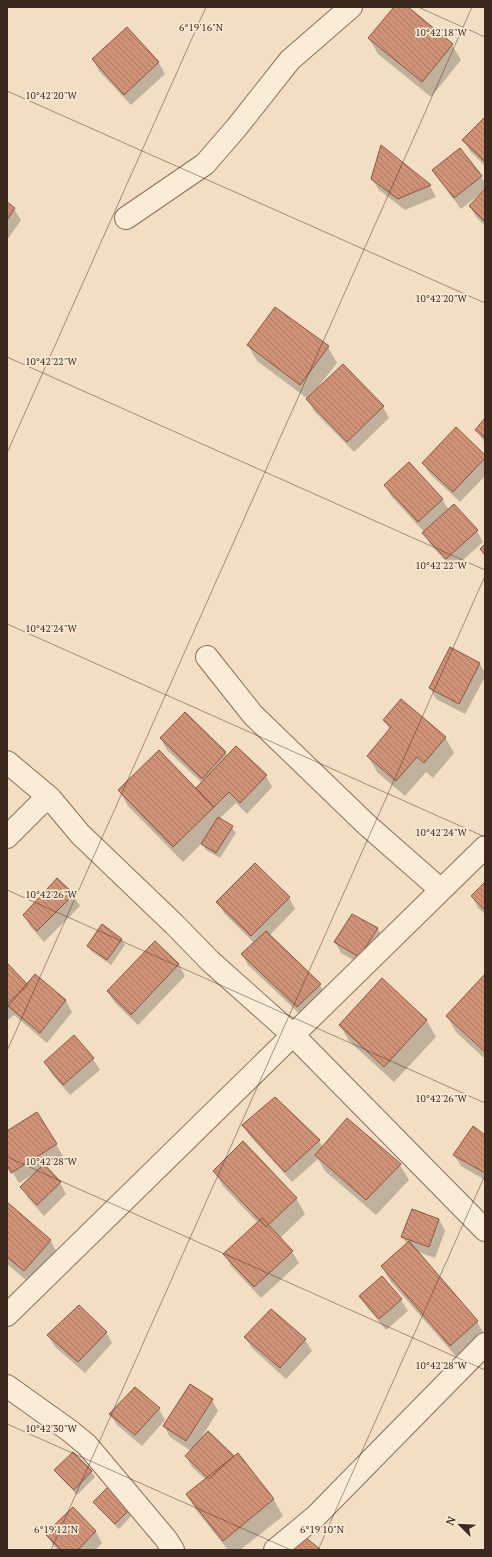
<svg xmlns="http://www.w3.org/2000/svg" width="492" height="1557" font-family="'PT Serif',serif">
	<defs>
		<pattern id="building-back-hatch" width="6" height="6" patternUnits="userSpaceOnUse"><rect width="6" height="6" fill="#d19377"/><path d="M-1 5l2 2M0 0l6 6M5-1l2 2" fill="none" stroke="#ab7861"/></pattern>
	</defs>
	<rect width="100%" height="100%" fill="#f1dec3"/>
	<path fill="#0003" d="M395 7H407L452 45 461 60 431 97 378 54 369 38Z
		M127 28 159 63 165 74 131 105 99 71 93 60Z
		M485 119V166L470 151 464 140Z
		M382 146 430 186 436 197 405 210 379 190 372 179Z
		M433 170 481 177 485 183V226L476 217 470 206 480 195V194L461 209 440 181Z
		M7 204 14 209 21 220 7 240Z
		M248 345 328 347 337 363 319 386 383 407 389 418 354 452 314 411 308 399 257 361Z
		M485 419V443L476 430Z
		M485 456V476L460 502 430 474 423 463Z
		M385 485 442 499 449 510 477 531 483 542 453 569 430 544 424 532 391 496Z
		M450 648 480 664 485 673V677L465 714 436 699 430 688Z
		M185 714 226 753 228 756 266 776 272 787 247 814 236 803 219 819 232 827 236 833 220 858 206 850 202 843 183 862 128 806 119 790H196L202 783 167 750 161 739Z
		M384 720 445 737 454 753 433 778 426 772 405 796 377 772 368 756 390 730Z
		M485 883V914L478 908 472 896Z
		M73 895 80 906 44 942 30 926 24 915Z
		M289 898 295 909 269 936 320 985 326 996 304 1018 248 965 242 954 254 943 224 913 218 902Z
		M352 915 378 929 384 940 366 967 341 953 335 942Z
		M121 939 125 945 111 965 91 951 88 946Z
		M155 942 179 965 185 976 138 1025 115 1003 108 992Z
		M7 964 26 985 35 975 66 1001 72 1012 47 1043 14 1015 7 1021Z
		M485 976V1059L456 1032 447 1016Z
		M382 980 427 1021 436 1037 394 1082 349 1041 340 1025Z
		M93 1059 100 1070 70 1095 51 1073 45 1062Z
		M275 1098 319 1141 323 1147 400 1165 409 1180 376 1215 325 1171 318 1159 292 1182 250 1136 243 1125Z
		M37 1113 63 1156 45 1167 60 1183 66 1194 44 1216 28 1198 22 1187 35 1173 19 1183 7 1164V1132Z
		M485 1136V1180L461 1166 454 1155Z
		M214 1171 296 1198 305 1214 280 1238 292 1252 299 1263 261 1298 231 1266 225 1255 258 1223 223 1186Z
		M7 1203 50 1240 59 1256 33 1286 7 1264Z
		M439 1219 445 1231 435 1258 415 1251 477 1322 485 1335 460 1361 391 1282 382 1267 407 1244 402 1237Z
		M382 1278 401 1300 408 1311 386 1330 367 1307 360 1296Z
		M271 1311 305 1340 312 1351 286 1379 252 1348 245 1337Z
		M106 1332 112 1343 85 1373 55 1347 48 1335Z
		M212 1400 218 1411 201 1438 208 1432 234 1457 238 1454 274 1500 283 1516 240 1550H228L196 1510 187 1494 206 1480 192 1467 186 1456 191 1451 170 1437 164 1426Z
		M159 1409 165 1420 142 1446 117 1425 110 1414Z
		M56 1470 91 1471 95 1477 77 1495 59 1476Z
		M95 1502 131 1508 134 1513 119 1529 98 1508Z
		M73 1508 96 1532 102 1543 95 1550H57L53 1545 46 1534Z"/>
	<path fill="url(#building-back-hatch)" stroke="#8d543d" d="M394 7H408L453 44 422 82 368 38Z
		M127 27 159 62 124 95 92 59Z
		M485 117V162L462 140Z
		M381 145 431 185 398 199 371 179Z
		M460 148 482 176 454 198 432 170Z
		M485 189V222L469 206Z
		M7 202 15 208 7 220Z
		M275 307 329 346 300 385 247 345Z
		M343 364 384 406 347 442 306 399Z
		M485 418V438L475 430Z
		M456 427 485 455V458L453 492 422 463Z
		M409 462 443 499 418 522 384 485Z
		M454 504 478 530 446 559 422 533Z
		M485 544V555L480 549Z
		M450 647 480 663 459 704 429 688Z
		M401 699 446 737 424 763 417 757 396 781 367 756 391 727 383 720Z
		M185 712 226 752 202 779 160 738Z
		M236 746 267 775 240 803 229 792 214 807 196 788Z
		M159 750 214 807 173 847 118 790Z
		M218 817 233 826 216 853 201 844Z
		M255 863 290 897 251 936 216 902Z
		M57 878 74 894 37 931 23 915Z
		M485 882V910L471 896Z
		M352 914 378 928 359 957 334 942Z
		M102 924 122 939 107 960 87 946Z
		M266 931 321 984 297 1007 241 954Z
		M155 941 179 964 131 1015 107 991Z
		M7 963 28 985 7 1004Z
		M35 974 66 1000 40 1033 8 1006Z
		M485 974V1052L446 1016Z
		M382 978 427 1020 384 1067 339 1025Z
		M74 1035 94 1058 63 1085 44 1062Z
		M275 1097 320 1140 285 1172 242 1125Z
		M37 1112 57 1144 11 1173 7 1165V1131Z
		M347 1118 401 1164 366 1200 315 1155Z
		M473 1126 485 1135V1173L453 1155Z
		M243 1141 297 1198 266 1227 213 1171Z
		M44 1164 61 1182 37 1205 20 1187Z
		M7 1202 51 1240 24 1271 7 1257Z
		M412 1209 439 1219 429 1247 401 1237Z
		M262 1218 293 1251 254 1287 223 1254Z
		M409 1241 478 1321 450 1346 381 1266Z
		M382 1276 402 1299 379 1319 359 1296Z
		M79 1305 107 1332 78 1362 47 1335Z
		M271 1309 306 1339 280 1368 244 1337Z
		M190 1384 213 1399 186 1441 163 1426Z
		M135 1387 160 1408 135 1435 109 1414Z
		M208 1431 234 1456 209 1479 185 1456Z
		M73 1452 92 1471 74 1490 54 1470Z
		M238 1453 274 1499 223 1541 186 1494Z
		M110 1485 132 1507 115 1524 93 1502Z
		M73 1507 96 1531 78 1550H61L45 1534Z
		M299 1532 321 1550H285Z"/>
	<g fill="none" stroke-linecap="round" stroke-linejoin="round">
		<defs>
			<path id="street" d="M126 218 205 164 237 127 290 60 351 7
				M207 657 253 715 367 825 441 890
				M7 762 50 798
				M7 837 39 805 50 798 80 834 175 925 210 961 293 1035 485 1230
				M7 1315 485 847
				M7 1386 70 1431 87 1445 166 1539 173 1550
				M275 1550 316 1516 485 1344"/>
		</defs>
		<use href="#street" stroke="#8d6f59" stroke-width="24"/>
		<use href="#street" stroke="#fbecd7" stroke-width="22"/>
	</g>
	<path fill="none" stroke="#3c291e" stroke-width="1" stroke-opacity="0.45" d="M418 7 485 37M7 91 485 303M7 357 485 570M7 453 206 7M7 624 485 837M7 890 485 1103M7 1051 472 7M7 1157 485 1370M7 1424 291 1550M51 1550 485 576M318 1550 485 1175"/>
	<g font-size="10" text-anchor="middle" fill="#3c291e" stroke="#f8e9d3" stroke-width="3.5" stroke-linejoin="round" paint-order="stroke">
		<text x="201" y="31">6°19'16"N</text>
		<text x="441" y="36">10°42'18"W</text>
		<text x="51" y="99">10°42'20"W</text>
		<text x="441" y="302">10°42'20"W</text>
		<text x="51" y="365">10°42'22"W</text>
		<text x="441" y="569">10°42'22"W</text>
		<text x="51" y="632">10°42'24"W</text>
		<text x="441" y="836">10°42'24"W</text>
		<text x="51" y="898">10°42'26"W</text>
		<text x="441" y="1102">10°42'26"W</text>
		<text x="51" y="1165">10°42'28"W</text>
		<text x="441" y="1369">10°42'28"W</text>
		<text x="51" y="1432">10°42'30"W</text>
		<text x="56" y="1533">6°19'12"N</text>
		<text x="322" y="1533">6°19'10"N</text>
	</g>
	<rect width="492" height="1557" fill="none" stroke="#3c291e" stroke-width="16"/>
	<g transform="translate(460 1525) rotate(294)" stroke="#f8e9d3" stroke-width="3" paint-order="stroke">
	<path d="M0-3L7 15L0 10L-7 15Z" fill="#3c291e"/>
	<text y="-6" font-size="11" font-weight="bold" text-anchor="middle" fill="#3c291e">N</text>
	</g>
</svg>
